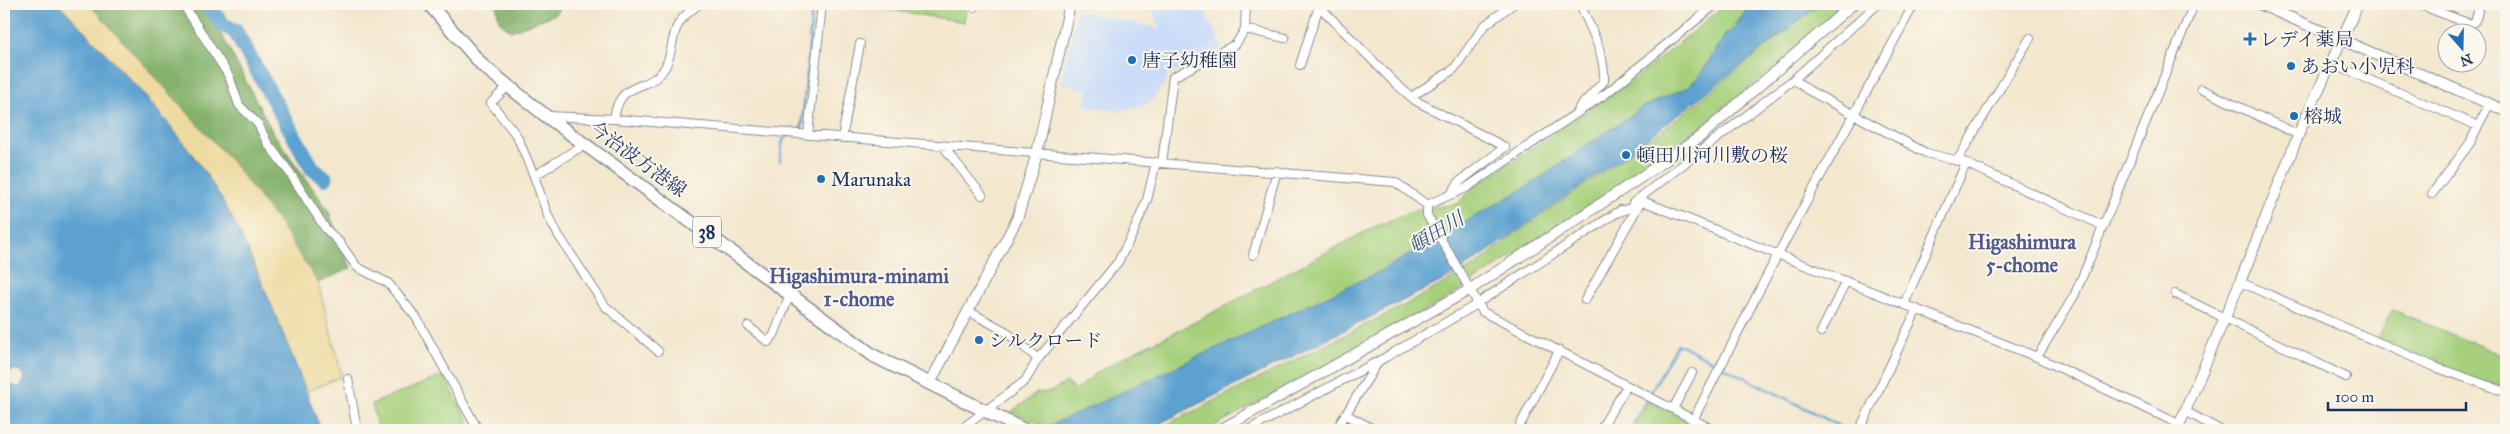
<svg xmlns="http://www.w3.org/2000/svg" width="2510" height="434" font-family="'IM FELL Great Primer','Noto Serif JP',serif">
	<rect width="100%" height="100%" fill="#fbf7ec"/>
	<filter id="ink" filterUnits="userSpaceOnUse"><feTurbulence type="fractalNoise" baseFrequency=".02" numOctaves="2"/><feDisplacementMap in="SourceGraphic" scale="10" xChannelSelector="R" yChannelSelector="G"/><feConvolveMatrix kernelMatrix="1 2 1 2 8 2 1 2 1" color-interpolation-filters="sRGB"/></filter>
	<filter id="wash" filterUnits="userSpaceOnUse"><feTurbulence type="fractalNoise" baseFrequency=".0096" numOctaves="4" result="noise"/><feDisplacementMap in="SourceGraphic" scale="20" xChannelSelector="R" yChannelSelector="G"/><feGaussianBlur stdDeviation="1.12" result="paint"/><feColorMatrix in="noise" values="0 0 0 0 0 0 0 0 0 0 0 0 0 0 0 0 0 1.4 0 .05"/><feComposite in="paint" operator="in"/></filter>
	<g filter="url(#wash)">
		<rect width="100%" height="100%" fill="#f3e7cd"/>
		<path fill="#c9dcf9" d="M1150 4H1201L1223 48 1173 74 1168 73 1166 81 1151 102 1139 107 1118 111 1084 106 1088 90 1060 84 1077 11 1161 29Z"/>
		<path fill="#a6d07c" stroke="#60806d" d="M853 4H967L964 22Z
			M1726 4H1756L1730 28 1740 19 1734 29 1726 34 1700 75 1688 87 1641 108 1533 183 1381 271 1048 427 1011 412 1037 393 1050 392 1067 382 1075 391 1096 373 1135 351 1176 332 1372 228 1414 210 1457 204 1474 187 1636 78Z
			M1820 4H1845L1786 58 1683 142 1567 221 1438 304 1207 430H1156L1403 306 1475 266 1504 242 1664 129Z
			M2393 310 2506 357V388L2440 369 2376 341Z
			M444 375 473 430H378L372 404Z
			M1647 399 1690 421 1685 430H1630Z"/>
		<path fill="#84b26c" stroke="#507065" d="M89 4H199L223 37 272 131 328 210 351 268 318 283 277 220Z
			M496 4H564L556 14 511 31 499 21Z"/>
		<path fill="#eeda9e" stroke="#84847e" d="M59 4H89L231 161 277 220 318 283 342 376 306 392C278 323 253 249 213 185 171 118 112 61 59 4Z"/>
		<path fill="#5ba1d0" stroke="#3b6897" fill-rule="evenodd" d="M4 4H59C112 61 171 118 213 185 232 214 246 248 260 280 282 329 302 380 321 430H4ZM13 370H19L25 377 21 386C14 388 10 384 7 378Z
			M1750 4H1820L1639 145 1456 274 1147 430H1041L1381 271 1533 183 1641 108 1688 87 1700 75 1726 34 1734 29Z"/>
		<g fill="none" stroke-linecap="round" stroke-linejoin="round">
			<path stroke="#5ba1d0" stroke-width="2.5" d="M795 132 802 127 812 10
				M780 161 783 140 788 136
				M1630 430 1677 345 1684 346C1737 376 1793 400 1846 430"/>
			<path stroke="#5ba1d0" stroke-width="16" d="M207 4 223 25 235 31 312 168 325 178"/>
		</g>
	</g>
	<g filter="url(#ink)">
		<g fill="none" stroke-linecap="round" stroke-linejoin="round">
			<defs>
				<path id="minor" d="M183 4 229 76 239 105 258 124 268 144 290 173 325 228 339 242 357 267 388 283 416 317 478 430
					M1317 4 1396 84 1416 101 1505 147 1459 182 1451 194
					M2418 4 2470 24 2475 22 2480 4
					M974 7V4
					M1245 29 1285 38
					M2332 64 2478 126 2490 103
					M1300 65 1319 6
					M1794 79 1808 90 1926 153 1963 162 2104 226
					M508 86 491 103 517 136 534 176 585 144
					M2201 89 2299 135
					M1411 97 1454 69 1484 26 1513 4
					M1579 108 1604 81C1605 52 1591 30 1580 4
					M548 116 614 119 1395 182 1427 205V215L1483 312 1714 430
					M614 119C619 80 644 92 661 73 671 62 671 43 676 29 680 18 690 11 699 4
					M808 135 822 4H818
					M842 138 860 44
					M942 145 982 195
					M1957 161 2030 38
					M1162 163 1173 77 1236 44 1245 29 1246 4
					M534 176 548 216 559 236 605 306 658 351
					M2432 194 2470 143 2478 126
					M1633 203 1794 79 1878 4
					M1427 205 1466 188 1608 92 1716 4
					M1617 213 1645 202 2037 357 2179 424
					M1253 255 1277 171
					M2240 282 2435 367 2506 392
					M2175 294 2346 377
					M1484 299 1621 210
					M1585 300 1640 203
					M1904 304 1966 163
					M968 311 1005 331 1038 359
					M748 326 768 342 774 335 790 294
					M1821 332 1846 281
					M2037 357 2074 296 2089 261 2194 4
					M348 379 357 430
					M1673 409 1692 373
					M2185 411 2220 430
					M1345 414 1375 430
					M1520 425 1559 351
					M1862 425 1917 309
					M960 430 1025 381 1038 359 1118 262 1133 233 1147 200 1156 162
					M1248 430 1386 357 1474 306
					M1336 430 1378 362
					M1600 430 1627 386
					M1688 430 1778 254 1914 4
					M2506 430V429"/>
				<path id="tertiary" d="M2259 4 2506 111
					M930 383 1017 219 1037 153 1070 4
					M1220 430 1469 290 1634 182 1701 136 1853 4
					M2177 430 2240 282 2302 126 2358 4"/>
				<path id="primary" d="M429 4 483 66 546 116 874 356 1024 430"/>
			</defs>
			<use href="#minor" stroke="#878b96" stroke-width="10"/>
			<use href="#tertiary" stroke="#878b96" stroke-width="12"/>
			<use href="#primary" stroke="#878b96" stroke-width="15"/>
			<use href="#minor" stroke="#fff" stroke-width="8"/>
			<use href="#tertiary" stroke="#fff" stroke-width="10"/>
			<use href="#primary" stroke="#fff" stroke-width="12"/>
		</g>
	</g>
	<g fill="#1f6fb2" stroke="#fbf7ec" stroke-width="2">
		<path d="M2247.5 31.5h5v5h5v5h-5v5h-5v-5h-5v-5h5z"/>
		<circle cx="1132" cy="60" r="5"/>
		<circle cx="2291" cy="66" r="5"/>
		<circle cx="2294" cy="116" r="5"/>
		<circle cx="1626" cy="155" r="5"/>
		<circle cx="821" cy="179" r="5"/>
		<circle cx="979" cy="340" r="5"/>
	</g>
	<g text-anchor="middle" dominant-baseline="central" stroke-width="4" stroke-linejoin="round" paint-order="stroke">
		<rect fill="#fbf7ec" stroke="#5e6b89" stroke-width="1" x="693" y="216.5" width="28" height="31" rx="4"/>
		<g font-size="18" font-weight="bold" fill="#1b2f5e">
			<text x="707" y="232">38</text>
		</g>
		<g font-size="19" fill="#1b2f5e" stroke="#fbf7ec" text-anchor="start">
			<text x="2260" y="39">レデイ薬局</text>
			<text x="1142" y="60">唐子幼稚園</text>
			<text x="2301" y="66">あおい小児科</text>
			<text x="2304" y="116">榕城</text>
			<text x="1636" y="155">頓田川河川敷の桜</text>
			<text x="831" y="179">Marunaka</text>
			<text x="989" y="340">シルクロード</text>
		</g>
		<g font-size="19" fill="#1b2f5e" stroke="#fbf7ec">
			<text transform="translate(638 159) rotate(36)">今治波方港線</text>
		</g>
		<g font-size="20" font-style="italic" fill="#315786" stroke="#fbf7ec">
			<text transform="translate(1436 232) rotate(-31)">頓田川</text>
		</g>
		<g font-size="20" font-weight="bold" fill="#50598d" stroke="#fbf7ec">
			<text x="2022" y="242">Higashimura<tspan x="2022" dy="23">5-chome</tspan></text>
			<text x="859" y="276">Higashimura-minami<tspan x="859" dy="23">1-chome</tspan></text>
		</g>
	</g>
	<rect width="2510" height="434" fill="none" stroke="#fbf7ec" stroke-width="20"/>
	<g transform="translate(2462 48) rotate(160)"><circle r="24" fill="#fbf7ec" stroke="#a1a7b3"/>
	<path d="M0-4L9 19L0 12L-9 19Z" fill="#1f6fb2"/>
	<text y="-8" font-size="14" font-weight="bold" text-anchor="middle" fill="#1b2f5e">N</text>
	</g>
	<path d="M2328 402v8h138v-8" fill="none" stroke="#1b2f5e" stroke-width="2.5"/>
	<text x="2335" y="402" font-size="15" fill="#1b2f5e" stroke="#fbf7ec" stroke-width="4" paint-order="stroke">100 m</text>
</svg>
